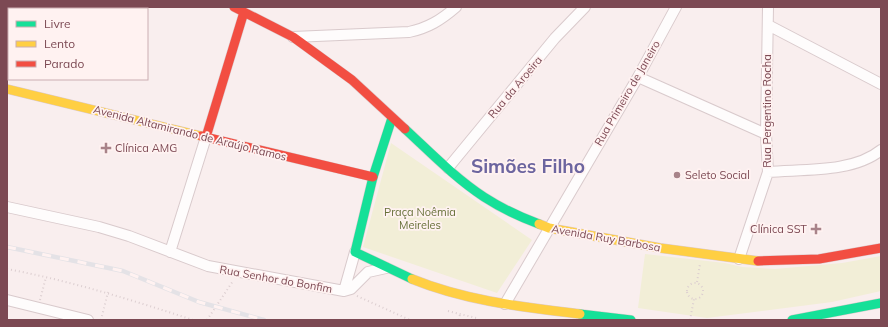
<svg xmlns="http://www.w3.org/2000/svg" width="888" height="327" font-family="Mulish,sans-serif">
	<rect width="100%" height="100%" fill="#f9eeee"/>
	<path fill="#f2eed7" d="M391 143 532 240 497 293 363 247Z
		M645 254 725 263 742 267 775 269 842 263 881 256V291L832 302 707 318 638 308Z"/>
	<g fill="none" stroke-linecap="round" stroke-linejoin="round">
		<defs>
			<path id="street" d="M768 25 881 84
				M293 37 409 32C428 28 441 20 456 7
				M638 77 766 134
				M448 168 555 38 585 7
				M768 172C803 169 853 173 881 150
				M7 207 99 227 129 236 208 266 344 291 351 289 368 272 386 268
				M170 252 206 137
				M739 259 768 172 766 134 768 7
				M344 291 355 252
				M7 300 88 320
				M505 304 638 77 676 7"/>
			<path id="fast" d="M392 118 373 177 355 252 412 279
				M405 129C430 152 455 178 484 197 501 208 520 217 539 224
				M580 314 631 320
				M792 320 881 303"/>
			<path id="slow" d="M7 89 201 136
				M539 224 549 228 660 248 758 261
				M412 279C466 301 523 307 580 314"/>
			<path id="jam" d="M234 7 293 37 352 80 405 129
				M201 136 373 177
				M206 137 244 12
				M758 261 819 259 881 248"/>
		</defs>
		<use href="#street" stroke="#d9cacc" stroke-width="12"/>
		<use href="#fast" stroke="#dbcacc" stroke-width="10"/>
		<use href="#slow" stroke="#dbcacc" stroke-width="10"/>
		<use href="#jam" stroke="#dbcacc" stroke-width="10"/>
		<path stroke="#dcced0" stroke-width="2" stroke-dasharray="1 3" stroke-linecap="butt" d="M7 269C71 281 132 300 193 320
			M697 282 700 264
			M687 291a8 8 0 1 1 16 0a8 8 0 1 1-16 0Z
			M357 296 410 320
			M40 300 46 277
			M448 311 476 318
			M101 320 108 292
			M207 320 233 281
			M459 320 460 314
			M690 320 694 299"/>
		<use href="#street" stroke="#fefcfc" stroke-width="10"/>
		<use href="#fast" stroke="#16e098" stroke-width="9"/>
		<use href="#slow" stroke="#ffcf43" stroke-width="9"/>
		<use href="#jam" stroke="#f24e42" stroke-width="9"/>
		<defs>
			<path id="rail" d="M7 247 123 271 199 302 264 320"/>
		</defs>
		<use href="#rail" stroke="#e4e2e6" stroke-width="4.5"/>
		<use href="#rail" stroke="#fff2f1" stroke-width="3" stroke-dasharray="9" stroke-linecap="butt"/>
	</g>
	<g fill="#a88389" stroke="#fff2f1" stroke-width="1.5">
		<path d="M104 142h4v4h4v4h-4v4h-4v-4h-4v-4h4z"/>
		<circle cx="677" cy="175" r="4"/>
		<path d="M814 223h4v4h4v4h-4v4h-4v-4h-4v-4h4z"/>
	</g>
	<g text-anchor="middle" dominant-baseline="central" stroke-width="3.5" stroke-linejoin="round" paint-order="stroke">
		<g font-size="11" fill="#7c4953" stroke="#fff2f1">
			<text transform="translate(515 87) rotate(-50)">Rua da Aroeira</text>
			<text transform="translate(627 93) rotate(-60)">Rua Primeiro de Janeiro</text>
			<text transform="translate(767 111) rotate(-90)">Rua Pergentino Rocha</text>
			<text transform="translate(190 133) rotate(14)">Avenida Altamirando de Araújo Ramos</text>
			<text transform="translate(606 238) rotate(10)">Avenida Ruy Barbosa</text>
			<text transform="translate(276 279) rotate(10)">Rua Senhor do Bonfim</text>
		</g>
		<g font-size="11" fill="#7c4953" stroke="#fff2f1" text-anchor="start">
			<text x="115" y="148">Clínica AMG</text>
			<text x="685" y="175">Seleto Social</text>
			<text x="807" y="229" text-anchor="end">Clínica SST</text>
		</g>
		<g font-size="11" fill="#677038" stroke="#fff2f1">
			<text x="420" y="212">Praça Noêmia<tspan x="420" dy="13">Meireles</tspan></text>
		</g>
		<g font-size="19" font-weight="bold" fill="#6c659f" stroke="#fff2f1">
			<text x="528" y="166">Simões Filho</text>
		</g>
	</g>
	<rect width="888" height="327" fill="none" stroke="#7c4953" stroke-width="16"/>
	<rect x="8" y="8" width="140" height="72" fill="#fff2f1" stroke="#cbaeb2"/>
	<rect x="16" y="21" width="20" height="6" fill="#16e098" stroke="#cbaeb2"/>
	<text x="44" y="28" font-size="12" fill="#7c4953">Livre</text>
	<rect x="16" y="41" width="20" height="6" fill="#ffcf43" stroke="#cbaeb2"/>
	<text x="44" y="48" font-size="12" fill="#7c4953">Lento</text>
	<rect x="16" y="61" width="20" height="6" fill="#f24e42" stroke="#cbaeb2"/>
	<text x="44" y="68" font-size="12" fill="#7c4953">Parado</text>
</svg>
